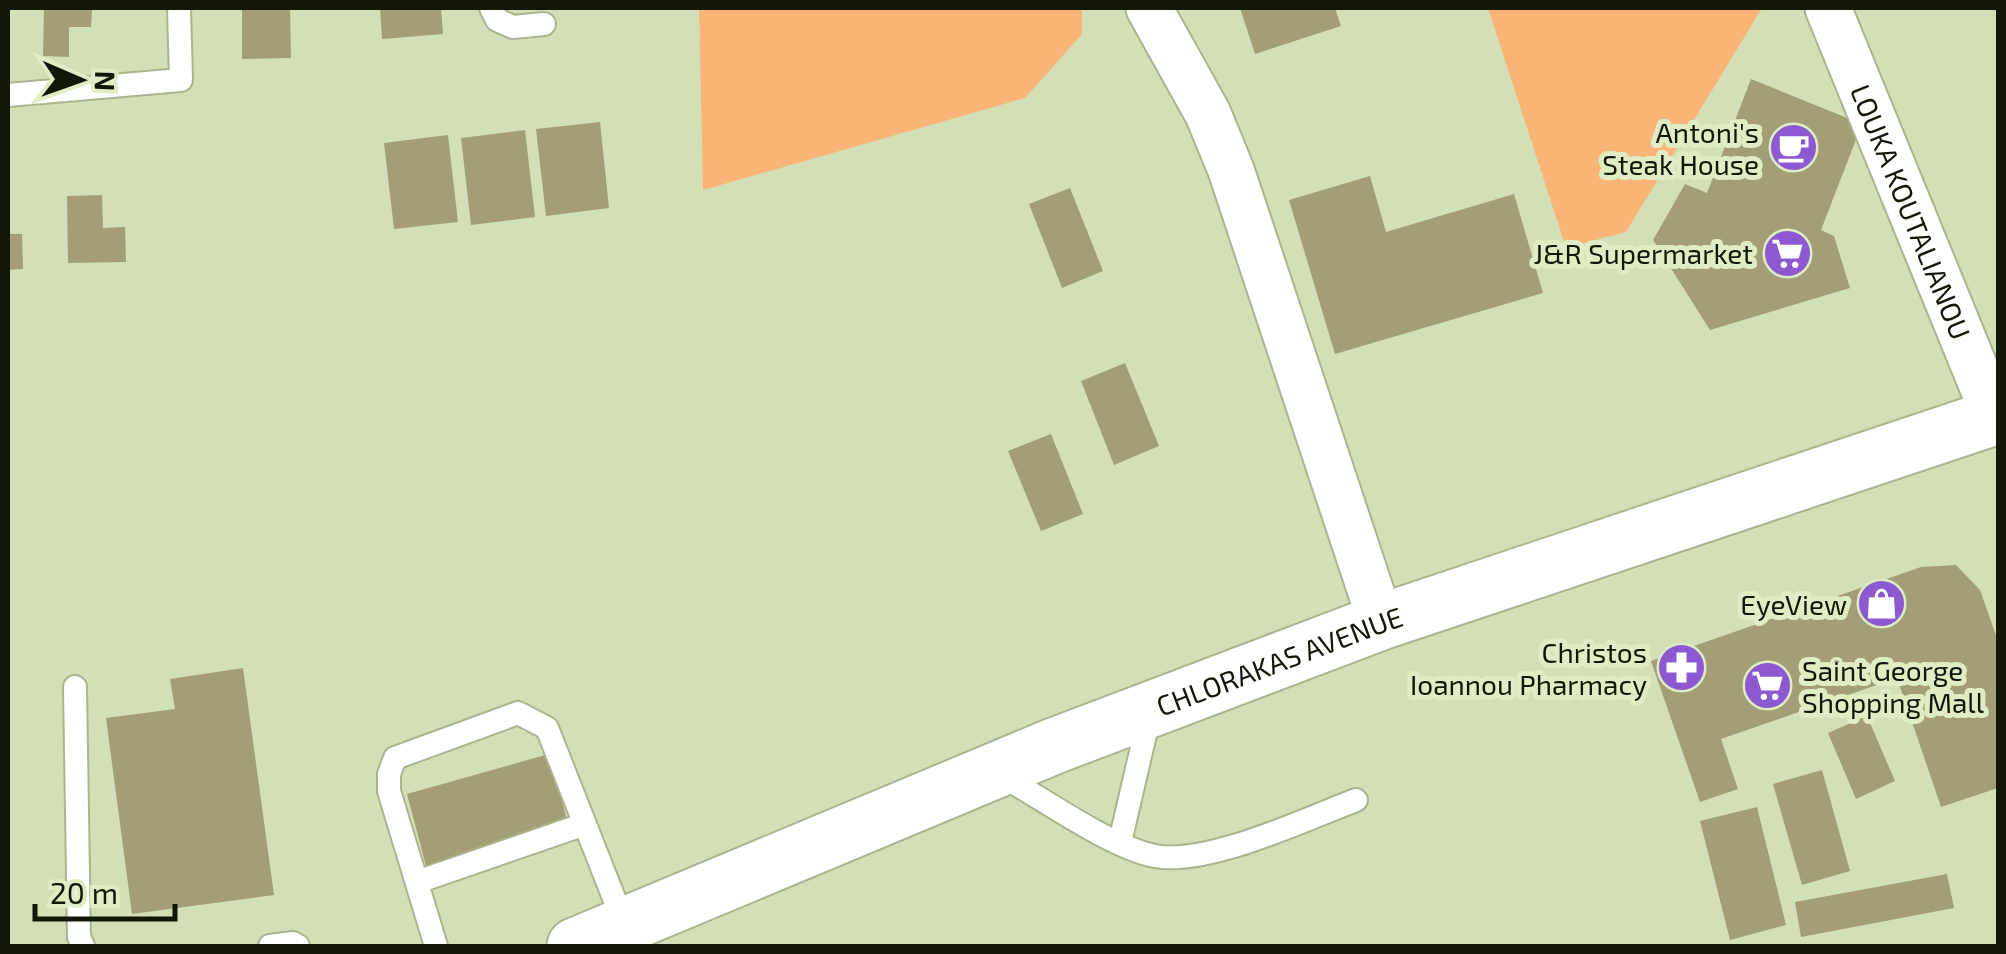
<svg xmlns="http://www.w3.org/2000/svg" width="2006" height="954" font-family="'Exo 2',sans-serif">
	<rect width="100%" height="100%" fill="#d3dfb6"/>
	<path fill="#fab478" d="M699 8H1082V34L1025 98 703 190Z
		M1488 8H1762L1626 232 1566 248Z"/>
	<path fill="#a49e76" d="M44 8H92L91 27H69V57L43 56Z
		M242 8H290L291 58 242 59Z
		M380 8H441L443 34 382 39Z
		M1240 8H1335L1341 26 1255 54Z
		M1751 79 1862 124 1821 230 1834 236 1850 288 1710 330 1653 240 1685 184 1707 193Z
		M600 122 609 208 546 216 536 129Z
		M525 130 535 217 471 225 461 138Z
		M448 135 458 222 394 229 384 143Z
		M1370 176 1386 232 1514 194 1543 293 1335 354 1289 200Z
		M1070 188 1103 271 1062 288 1029 204Z
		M102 195 103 228 125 227 126 262 68 263 67 196Z
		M8 234H22L23 269 8 270Z
		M1125 363 1159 446 1114 465 1081 381Z
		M1051 434 1083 514 1041 531 1008 451Z
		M1956 565 1980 590 1998 641V788L1941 807 1897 678 1721 739 1738 789 1700 802 1651 661 1921 567Z
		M243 668 274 895 132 914 106 718 175 709 170 679Z
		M1867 716 1895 781 1856 799 1828 733Z
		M549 754 569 827 426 866 407 794Z
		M1822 770 1850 871 1802 885 1773 784Z
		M1757 807 1786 925 1730 940 1700 821Z
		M1947 874 1954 908 1801 937 1795 902Z"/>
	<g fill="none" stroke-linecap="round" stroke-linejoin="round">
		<defs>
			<path id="service" d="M491 8 497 20 513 27 544 24
				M8 95 181 80 179 8
				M75 687 79 937 83 946
				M997 773C1039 796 1111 848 1155 856 1207 866 1306 819 1356 800
				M1120 842 1150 713
				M417 882 585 824
				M270 946 293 943 298 946
				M436 946 389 791V774L395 758 518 713 547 728 625 926"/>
			<g id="minor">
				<path d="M1149 8 1208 114 1231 170 1381 622"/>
				<path id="s1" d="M1828 8 1995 417"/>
			</g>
			<g id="secondary">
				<path id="s2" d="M575 946 1054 746 1381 622 1998 416"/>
			</g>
		</defs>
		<use href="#service" stroke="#aab58e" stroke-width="26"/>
		<use href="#minor" stroke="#aab58e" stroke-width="49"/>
		<use href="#secondary" stroke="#aab58e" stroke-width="59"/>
		<use href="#service" stroke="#fff" stroke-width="22"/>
		<use href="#minor" stroke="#fff" stroke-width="45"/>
		<use href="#secondary" stroke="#fff" stroke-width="55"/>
	</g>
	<defs>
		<symbol id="cafe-disc" viewBox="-11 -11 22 22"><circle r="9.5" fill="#8d59d1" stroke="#e0ecc3"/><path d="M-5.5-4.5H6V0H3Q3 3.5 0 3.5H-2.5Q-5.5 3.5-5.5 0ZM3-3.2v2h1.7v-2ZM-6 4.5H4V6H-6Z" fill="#fff"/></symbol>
		<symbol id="supermarket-disc" viewBox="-11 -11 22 22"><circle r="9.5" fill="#8d59d1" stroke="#e0ecc3"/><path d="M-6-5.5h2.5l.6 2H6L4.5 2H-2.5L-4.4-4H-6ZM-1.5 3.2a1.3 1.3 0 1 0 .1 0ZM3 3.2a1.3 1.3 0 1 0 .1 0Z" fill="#fff"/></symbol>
		<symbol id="shop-disc" viewBox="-11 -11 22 22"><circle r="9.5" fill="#8d59d1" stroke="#e0ecc3"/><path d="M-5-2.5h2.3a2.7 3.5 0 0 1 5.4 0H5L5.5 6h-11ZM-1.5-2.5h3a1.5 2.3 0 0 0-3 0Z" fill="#fff"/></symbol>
		<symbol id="pharmacy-disc" viewBox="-11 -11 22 22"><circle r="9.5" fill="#8d59d1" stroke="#e0ecc3"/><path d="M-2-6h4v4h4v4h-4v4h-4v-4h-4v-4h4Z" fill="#fff"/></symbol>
	</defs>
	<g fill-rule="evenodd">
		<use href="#cafe-disc" x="1766" y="120" width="55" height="55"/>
		<use href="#supermarket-disc" x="1760" y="226" width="55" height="55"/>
		<use href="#shop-disc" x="1854" y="576" width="55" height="55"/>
		<use href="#pharmacy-disc" x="1654" y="640" width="55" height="55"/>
		<use href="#supermarket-disc" x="1740" y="658" width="55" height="55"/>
	</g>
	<g text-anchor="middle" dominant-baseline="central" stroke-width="10" stroke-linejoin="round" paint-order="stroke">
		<g font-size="28" fill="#131708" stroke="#e0ecc3" text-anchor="end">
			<text x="1759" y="132">Antoni's<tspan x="1759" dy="32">Steak House</tspan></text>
			<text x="1753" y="253">J&amp;R Supermarket</text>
			<text x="1847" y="604">EyeView</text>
			<text x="1647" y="652">Christos<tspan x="1647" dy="32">Ioannou Pharmacy</tspan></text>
			<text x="1802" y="670" text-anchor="start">Saint George<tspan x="1802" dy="32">Shopping Mall</tspan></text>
		</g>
		<g font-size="28" fill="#131708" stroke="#e0ecc3">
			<text stroke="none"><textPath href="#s1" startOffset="220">LOUKA KOUTALIANOU</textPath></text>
			<text stroke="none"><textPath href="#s2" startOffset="760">CHLORAKAS AVENUE</textPath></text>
		</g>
	</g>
	<rect width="2006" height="954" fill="none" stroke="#131708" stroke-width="20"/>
	<g transform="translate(80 80) rotate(92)" stroke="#e0ecc3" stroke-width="8" paint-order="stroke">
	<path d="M0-8L18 38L0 25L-18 38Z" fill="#131708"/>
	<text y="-15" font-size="28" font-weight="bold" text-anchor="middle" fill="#131708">N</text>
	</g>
	<path d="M35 904v15h140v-15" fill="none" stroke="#131708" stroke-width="5"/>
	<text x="50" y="904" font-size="30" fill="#131708" stroke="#e0ecc3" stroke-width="8" paint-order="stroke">20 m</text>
</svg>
